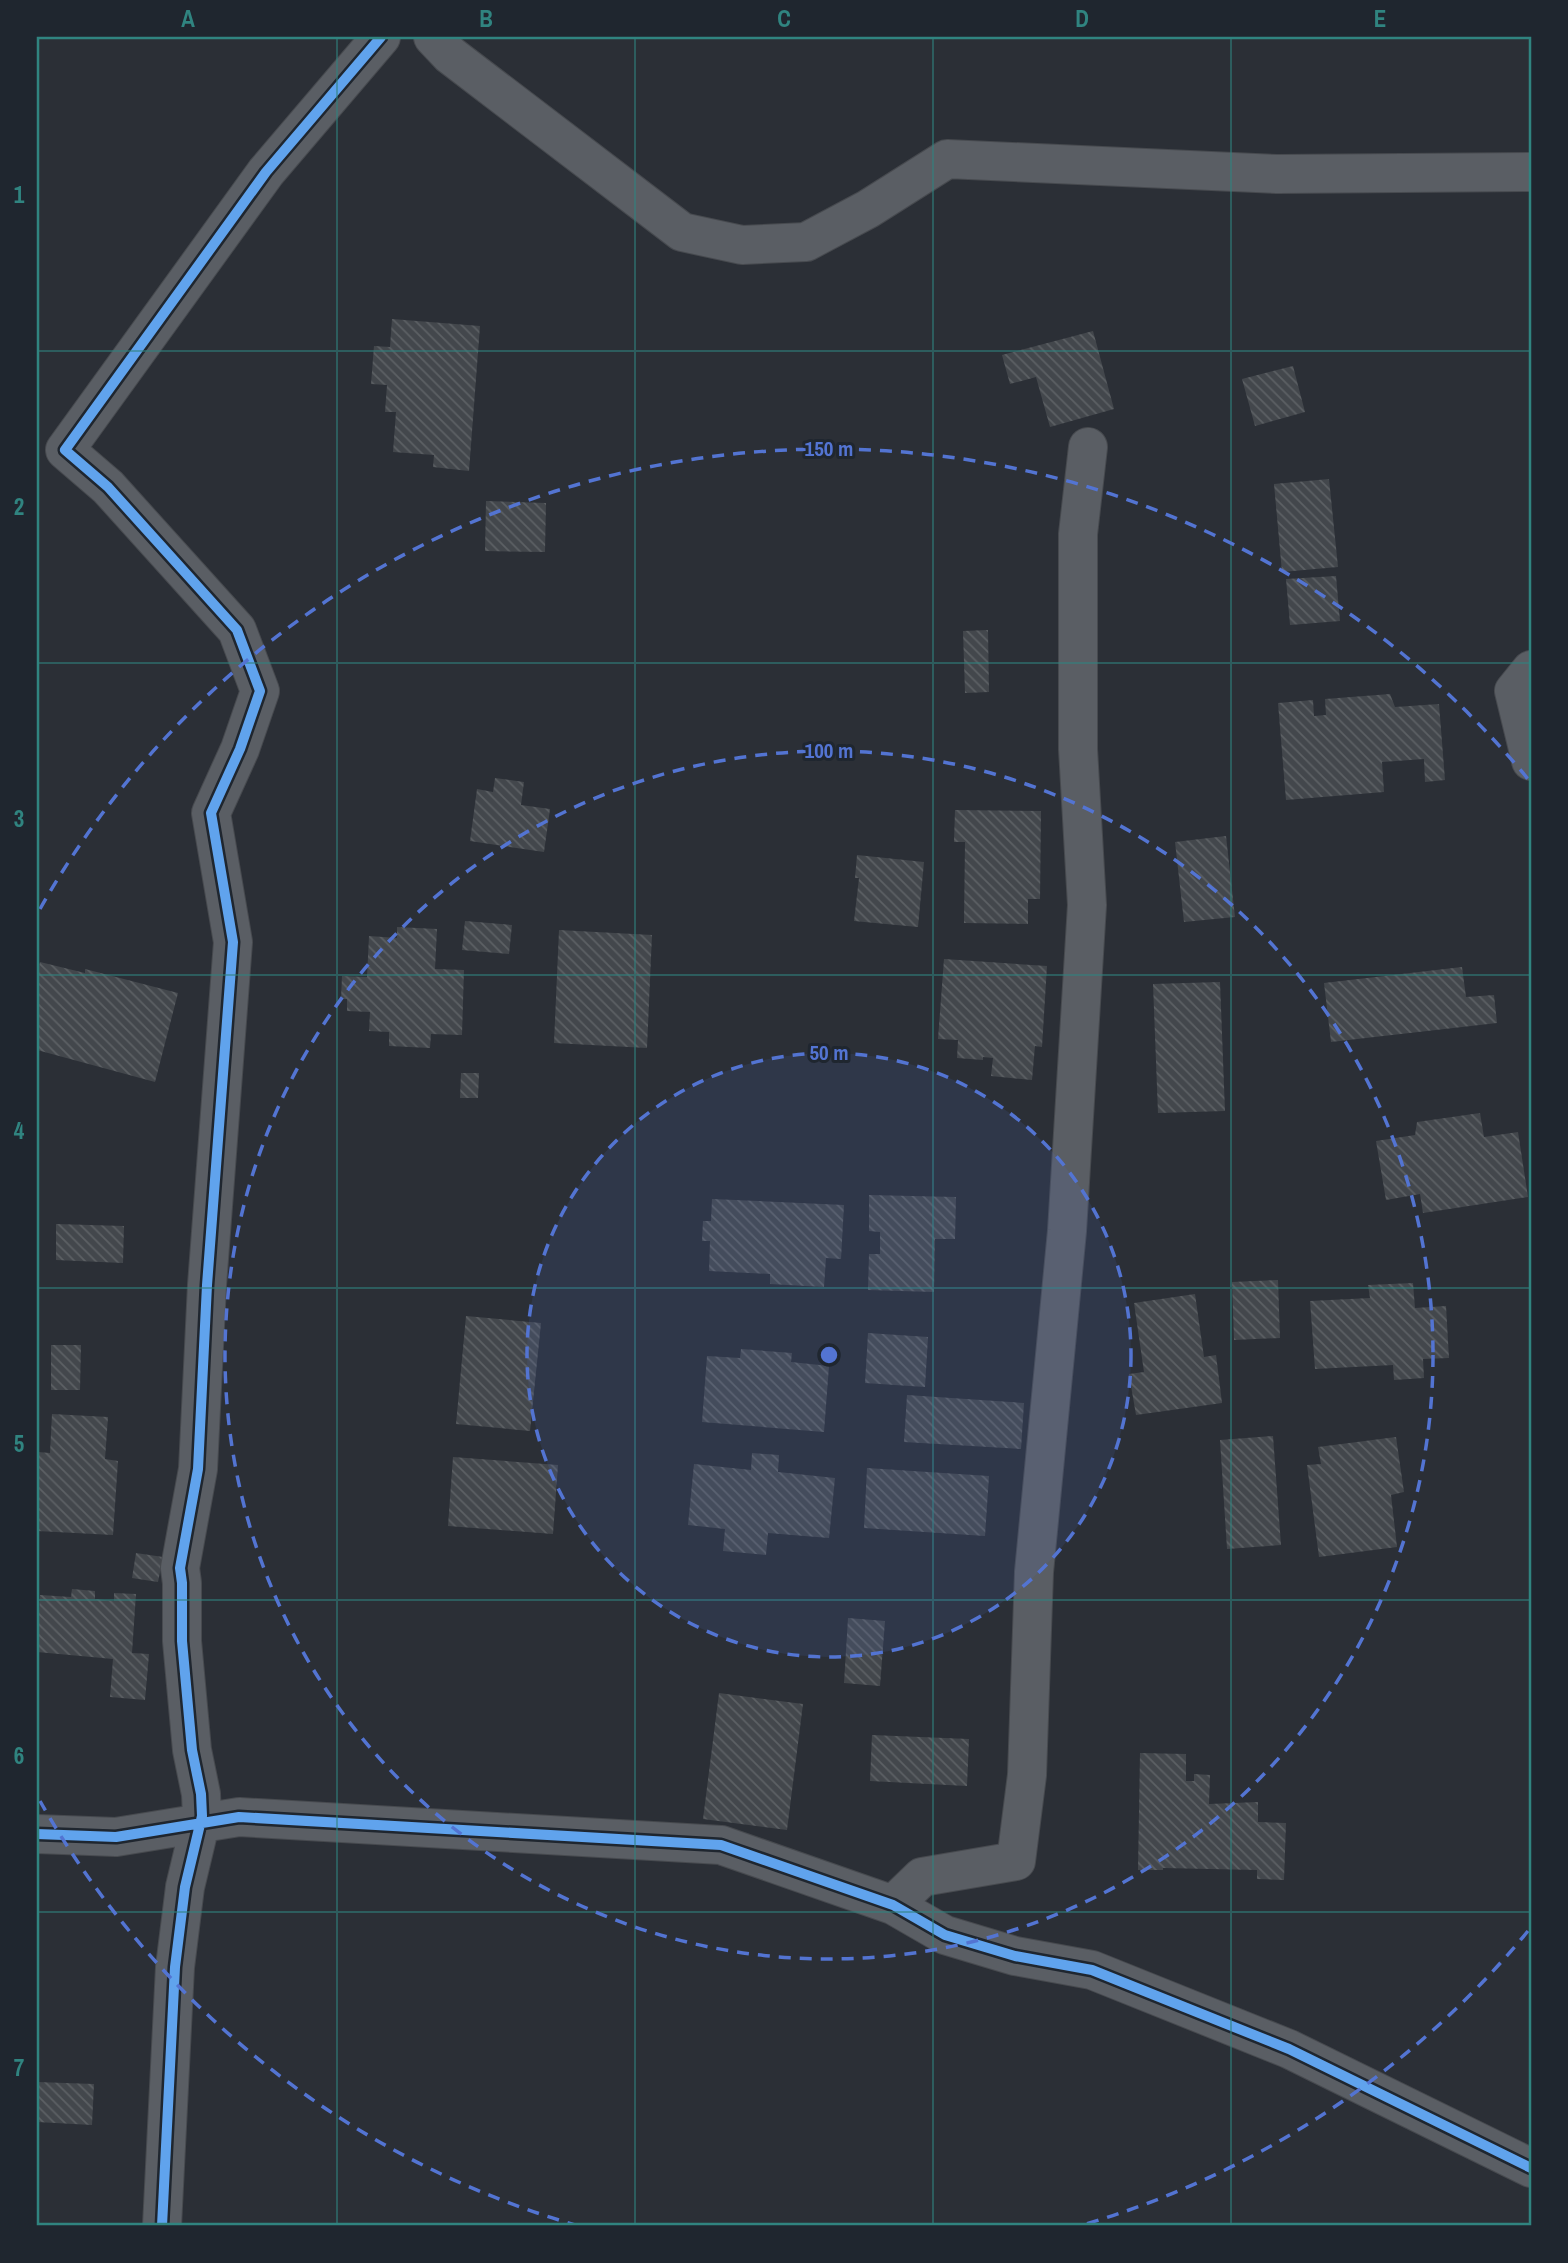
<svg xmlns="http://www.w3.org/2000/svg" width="1568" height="2263" font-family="'Archivo Narrow',sans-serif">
	<defs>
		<pattern id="building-back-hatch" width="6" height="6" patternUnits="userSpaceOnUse" patternTransform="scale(1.75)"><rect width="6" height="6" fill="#43474c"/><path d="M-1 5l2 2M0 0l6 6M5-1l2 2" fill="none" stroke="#5c6064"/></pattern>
	</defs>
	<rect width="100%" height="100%" fill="#2b2f36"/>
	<path fill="url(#building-back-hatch)" d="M392 319 480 326 469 471 433 467 434 455 393 452 396 412H385L387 385 371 384 374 346 390 347Z
		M1093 331 1114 409 1050 427 1036 377 1010 384 1002 355Z
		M1293 366 1305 412 1255 426 1242 379Z
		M1329 479 1338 567 1282 572 1274 484Z
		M486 501 546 503 545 552 485 551Z
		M1336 576 1340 621 1290 625 1286 579Z
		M988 630 989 692 965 693 963 631Z
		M1390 694 1395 707 1439 704 1445 780 1425 782 1424 759 1382 762 1384 792 1286 800 1278 703 1313 700 1314 716 1326 715 1325 699Z
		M495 778 524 782 521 805 550 809 544 852 470 841 477 789 493 792Z
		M955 810 1041 811 1040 899H1028V924L964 923 965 842H954Z
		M1226 836 1235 917 1184 922 1175 842Z
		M857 855 924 862 918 927 854 921 859 878H855Z
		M465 921 512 925 509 954 462 950Z
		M397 927 437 929 435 969 464 970 462 1035 431 1034 430 1048 389 1046V1032L369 1031 370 1012 347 1011V999H341L342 976 367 977 369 936 397 938Z
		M559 930 652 935 647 1048 554 1043Z
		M944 959 1047 966 1042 1047 1035 1046 1032 1080 991 1076 993 1058 983 1057V1060L957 1058 958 1040 938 1039Z
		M40 962 85 973V969L178 993 155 1082 37 1050V973Z
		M1462 967 1466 997 1494 995 1497 1023 1331 1042 1324 983Z
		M1220 982 1225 1111 1158 1113 1153 984Z
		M461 1073H479L478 1098H460Z
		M1480 1113 1484 1137 1518 1132 1528 1197 1423 1213 1420 1194 1386 1200 1376 1141 1415 1135 1417 1122Z
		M869 1195 956 1197 955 1239H935L934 1292 868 1290 869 1254H880V1232L869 1231Z
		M712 1199 844 1205 841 1259 826 1258 824 1287 770 1284V1274L709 1271 710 1241H702L703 1221H711Z
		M56 1224 124 1226 123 1263 56 1260Z
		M1278 1280 1280 1338 1234 1340 1232 1282Z
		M1413 1283 1415 1308 1446 1306 1449 1358 1423 1359 1424 1378 1394 1380 1393 1365 1315 1369 1310 1301 1370 1298 1368 1285Z
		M1195 1294 1204 1357 1216 1355 1222 1403 1136 1415 1129 1374 1144 1372 1134 1303Z
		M466 1316 541 1323 530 1431 456 1424Z
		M868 1333 928 1337 925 1387 865 1383Z
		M51 1345H81L80 1390H51Z
		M741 1349 792 1353 791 1362 829 1366 824 1432 702 1422 707 1356 740 1358Z
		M907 1395 1024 1403 1021 1449 904 1442Z
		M52 1414 108 1417 105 1459 118 1461 113 1535 37 1531 38 1452 50 1453Z
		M1273 1436 1281 1545 1227 1549 1220 1440Z
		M1396 1437 1404 1492 1391 1495 1397 1547 1319 1557 1307 1465 1321 1464 1318 1447Z
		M752 1453 779 1455 778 1472 835 1478 829 1538 768 1533 766 1555 723 1551 725 1529 688 1525 694 1464 751 1470Z
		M453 1457 558 1465 553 1534 448 1526Z
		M867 1468 989 1476 985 1536 864 1528Z
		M136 1553 163 1557 158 1582 132 1578Z
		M72 1589 95 1591V1599L114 1601V1593L136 1594 132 1653 149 1654 145 1700 110 1697 113 1659 37 1652 40 1595 71 1597Z
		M848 1618 885 1621 880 1686 844 1683Z
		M719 1693 803 1704 787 1830 703 1819Z
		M872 1735 969 1739 967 1786 870 1781Z
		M1140 1753 1186 1754V1781H1194V1774L1210 1775 1209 1804 1258 1802V1822L1286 1823 1284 1880 1257 1879V1870L1163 1868V1870H1138Z
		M37 2082 94 2084 92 2125 37 2122Z"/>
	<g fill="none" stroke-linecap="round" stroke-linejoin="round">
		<defs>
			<path id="minor" d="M433 37 450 55 682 232 742 245 806 242 868 209 947 159 1277 174 1531 172
				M1531 670 1514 691 1531 761
				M37 1834 116 1837 239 1817 721 1845 893 1905 945 1935 1015 1956 1092 1970 1289 2049 1531 2168
				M893 1905 922 1877 1016 1861 1027 1775 1034 1572 1067 1231 1087 905 1078 749V534L1088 447
				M162 2226 175 1967 185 1887 202 1816 201 1794 192 1750 182 1641V1583L180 1568 198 1469 207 1285 233 942 211 813 240 749 260 691 237 630 108 487 65 450 266 172 381 37"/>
		</defs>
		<use href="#minor" stroke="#474a4f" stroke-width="40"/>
		<use href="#minor" stroke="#5a5e64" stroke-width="38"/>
		<defs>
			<path id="cycleway" d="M37 1834 116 1837 239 1817 721 1845 893 1905 945 1935 1015 1956 1092 1970 1289 2049 1531 2168
				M162 2226 175 1967 185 1887 202 1816 201 1794 192 1750 182 1641V1583L180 1568 198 1469 207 1285 233 942 211 813 240 749 260 691 237 630 108 487 65 450 266 172 381 37"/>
		</defs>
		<use href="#cycleway" stroke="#1f262f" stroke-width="15"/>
		<use href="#cycleway" stroke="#60a3ed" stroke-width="10"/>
	</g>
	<path fill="none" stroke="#308480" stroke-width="2" stroke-opacity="0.55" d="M337 37V2226M635 37V2226M933 37V2226M1231 37V2226M37 351H1531M37 663H1531M37 975H1531M37 1288H1531M37 1600H1531M37 1912H1531"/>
	<circle cx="829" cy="1355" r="302" fill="#5374d2" fill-opacity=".12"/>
	<g fill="none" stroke="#5374d2" stroke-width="3.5" stroke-dasharray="12 9">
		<circle cx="829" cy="1355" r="302"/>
		<circle cx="829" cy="1355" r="604"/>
		<path d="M1528 1931A906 906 0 0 1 1079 2226M579 2226A906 906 0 0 1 40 1801M40 909A906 906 0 0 1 1528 779"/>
	</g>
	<circle cx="829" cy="1355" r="10" fill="#5374d2" stroke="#1f262f" stroke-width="3.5"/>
	<g font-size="21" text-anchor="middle" font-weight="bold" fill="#5374d2" stroke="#1f262f" stroke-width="6" stroke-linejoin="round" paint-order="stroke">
		<text x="829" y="456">150 m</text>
		<text x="829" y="758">100 m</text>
		<text x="829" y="1060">50 m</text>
	</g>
	<rect width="1568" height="2263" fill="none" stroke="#1f262f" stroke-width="77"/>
	<rect x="38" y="38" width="1492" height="2186" fill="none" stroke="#308480" stroke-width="2.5"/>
	<g font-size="23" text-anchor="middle" font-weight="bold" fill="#308480">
		<text x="188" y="27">A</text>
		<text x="486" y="27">B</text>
		<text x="784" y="27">C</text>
		<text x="1082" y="27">D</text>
		<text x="1380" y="27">E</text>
		<text x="19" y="203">1</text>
		<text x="19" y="515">2</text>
		<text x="19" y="827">3</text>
		<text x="19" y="1139">4</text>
		<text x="19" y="1452">5</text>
		<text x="19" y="1764">6</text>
		<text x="19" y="2076">7</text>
	</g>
</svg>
